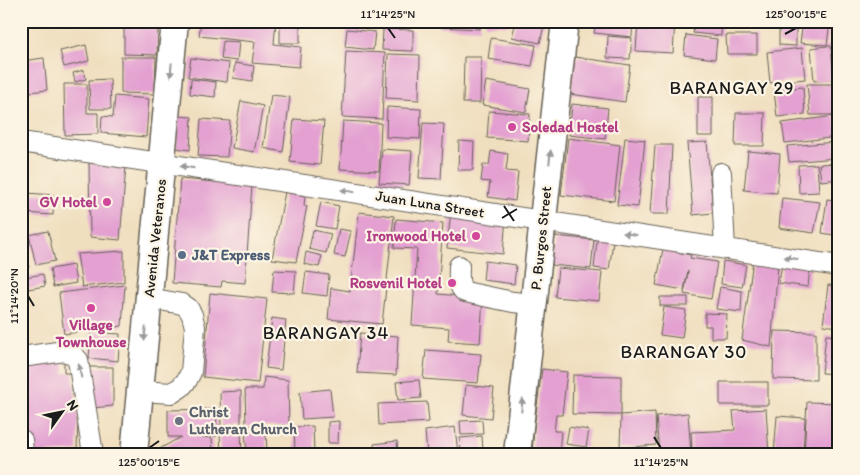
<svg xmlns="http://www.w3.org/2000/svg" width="860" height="475" font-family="Itim,sans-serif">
	<rect width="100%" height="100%" fill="#fcf5e5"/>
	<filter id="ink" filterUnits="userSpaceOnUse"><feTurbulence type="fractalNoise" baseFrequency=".02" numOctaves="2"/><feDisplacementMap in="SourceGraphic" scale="10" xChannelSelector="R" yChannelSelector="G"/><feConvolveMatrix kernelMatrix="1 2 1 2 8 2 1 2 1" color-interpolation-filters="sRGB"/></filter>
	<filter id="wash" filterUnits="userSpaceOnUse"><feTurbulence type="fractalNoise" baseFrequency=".0096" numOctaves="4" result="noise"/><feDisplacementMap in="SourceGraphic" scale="20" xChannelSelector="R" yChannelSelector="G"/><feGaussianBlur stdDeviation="1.12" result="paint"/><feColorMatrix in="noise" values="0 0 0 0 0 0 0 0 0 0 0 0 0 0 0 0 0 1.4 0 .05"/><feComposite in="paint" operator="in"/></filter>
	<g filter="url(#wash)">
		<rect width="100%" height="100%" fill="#f0dfbf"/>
		<g id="blocks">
			<path fill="#e3a0d1" d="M201 21H276L274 44 301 47 299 67 252 63 255 42 199 36Z
				M280 21H300V43H280Z
				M351 21H380V25L351 24Z
				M389 21H416V26H389Z
				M441 21H480V29L440 27Z
				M485 21H511V25H485Z
				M516 21H545L540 43 512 37Z
				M596 21H633L632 37 594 33Z
				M638 21H675L673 53 636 51Z
				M695 21H722L721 36 693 33Z
				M803 21H830L827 45 800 43Z
				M835 21H839V46L833 45Z
				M124 26 158 27 157 55 124 54Z
				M779 26 796 27V46L779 45Z
				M347 29 375 32 373 50 345 47Z
				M383 29 413 30V51L382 50Z
				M686 35 717 39 715 59 684 55Z
				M726 35H757V54H727Z
				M608 36 632 38 630 59 607 58Z
				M491 38 536 45 532 66 488 59Z
				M223 41 239 42 237 61 221 59Z
				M86 45 89 61 64 67 60 51Z
				M826 46H831L834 80 814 81 811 48Z
				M802 48 805 79 770 83 767 52Z
				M346 51 385 53 382 119 342 117Z
				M388 54 420 55 419 100 386 98Z
				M121 57H156L155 94 121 93Z
				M464 57H481L480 103H463Z
				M575 57 630 65 625 102 570 94Z
				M44 58 47 90 21 93V61Z
				M191 58 229 63 227 82 188 77Z
				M235 63 254 66 252 81 233 78Z
				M84 70 86 79 75 82 73 73Z
				M110 79 111 109H90L89 80Z
				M191 79 216 82 215 97 190 94Z
				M486 81 530 89 526 112 482 105Z
				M64 84H87V113H98V134L65 135Z
				M807 84H834L837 115H810Z
				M803 87 805 114 777 117 774 90Z
				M271 95 290 97 283 152 263 148Z
				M115 96 149 99 146 137 101 133 102 116 113 117Z
				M698 97H713V136H698Z
				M241 101 263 106 254 152 232 148Z
				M572 104 608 108 605 139 569 135Z
				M387 107 421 109 420 139 386 137Z
				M489 111 530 114 528 141 487 138Z
				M736 113H765L764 146H735Z
				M179 116 192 117 190 150 176 148Z
				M835 116 838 137 785 143 782 123Z
				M201 119 230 121 227 157 198 156Z
				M294 119 324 121 320 165 290 162Z
				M343 121 381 123 379 171 340 169Z
				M423 123 444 124 441 179 419 178Z
				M568 138 620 145 614 201 561 195Z
				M625 138 645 140 638 207 617 205Z
				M459 141 474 142 473 170H458Z
				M707 142 713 213 693 215 687 143Z
				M836 142 837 158 789 162 787 146Z
				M655 145H672L669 214H650Z
				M382 149 412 151 409 185 379 183Z
				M491 151 508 154 506 171 518 172 515 201 488 197 490 182 481 181 483 165H489Z
				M748 151 780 154 777 193 744 190Z
				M89 163 126 166 120 240 90 237Z
				M839 163V179L821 181 819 164Z
				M817 164 819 192 799 193 798 165Z
				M180 179 252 185 245 283 222 281 221 287 172 283Z
				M285 192 305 196 304 206H307L296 262 272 259Z
				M26 193 54 195 53 215 25 213Z
				M782 198 820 202 814 233 779 228Z
				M827 199 839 201V236L822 233Z
				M321 202 339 206 335 229 316 226Z
				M451 211 506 217 503 254 447 248Z
				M359 212 394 216 382 324 328 319 331 288 350 291Z
				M396 219 443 223 438 294 483 298 480 343 448 341 449 328 412 325 417 249 394 248Z
				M339 229 351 231 345 257 334 255Z
				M313 230 331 234 326 253 309 249Z
				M48 231 55 261 36 265 29 235Z
				M598 232 614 235 609 270 594 268Z
				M555 236 594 240 591 269 552 265Z
				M21 245H24L29 267 21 268Z
				M663 249 691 255 690 258 717 262 711 299 684 294 688 271 684 290 656 285Z
				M124 251V282L82 287 77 254Z
				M306 252 322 256 319 267 304 264Z
				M753 260 778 266 771 347 742 340Z
				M485 261 516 265 514 284 483 280Z
				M723 261 746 265 742 287 721 284Z
				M782 263 810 267 808 287 779 283Z
				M73 265 76 283 53 287 50 269Z
				M558 268 602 272 599 301 555 297Z
				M274 270 296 271 294 293 272 292Z
				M306 272 329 275 327 296 303 293Z
				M43 274 45 286 28 289 26 277Z
				M125 285 122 326 64 334 59 293Z
				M828 285 839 286V327L823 325Z
				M720 287 742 291 741 312 716 309Z
				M210 293 267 299 258 383 203 377Z
				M660 297H688V306H660Z
				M664 307 686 310 682 338 660 335Z
				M705 313 727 314 726 338H711V326H705Z
				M272 318 286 320 281 370 266 368Z
				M774 331 816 332V380L773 379Z
				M91 332 120 334 118 361 89 358Z
				M360 333 398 336 396 375 357 373Z
				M826 335 839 336V374L822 373Z
				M426 350 481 354 478 383 423 379Z
				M64 356V373H73L78 417 77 451 34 454 26 449 24 368 25 363Z
				M87 367H113V406L92 408Z
				M542 369 567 372 562 415H556L554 431H561L559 454H532L534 428Z
				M573 375 621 376V415L572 414Z
				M264 377 288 380 289 426H246L245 389H263Z
				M419 380 421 398 398 400 396 382Z
				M720 382H768V405H720Z
				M466 385 494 388 491 418 463 415Z
				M330 389 333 417 302 419 300 392Z
				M241 391V425L221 426 220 392Z
				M427 402 429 422 379 425 378 404Z
				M807 402 839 403V454H804Z
				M216 409 217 436H188L212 438 213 454H157L161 448 181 437H168V410Z
				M766 409 769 454H692L691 432 735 430 733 411Z
				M655 412 656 445 620 448 621 415Z
				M688 413 691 454H659L656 416Z
				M777 416 805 418 803 454H774Z
				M482 420 483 434 461 435 460 421Z
				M339 421 338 443H328V422Z
				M313 426 314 452 295 453 294 427Z
				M455 427 458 454H427L425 431Z
				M569 427 589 430 586 447 566 444Z
				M266 431 267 454H247L245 432Z
				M241 432 242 454H221L220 433Z
				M482 436 483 451 461 452 460 438Z
				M397 441 398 454H375L374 444Z
				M566 450 590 452 589 454H566Z"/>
		</g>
	</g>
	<g filter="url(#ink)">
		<use href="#blocks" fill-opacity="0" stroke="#666055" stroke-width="1"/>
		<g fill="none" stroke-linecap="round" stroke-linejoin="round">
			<defs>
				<path id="minor" d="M21 142 839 266
					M721 173 725 249
					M459 266C459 275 457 286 465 292L513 302 533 304
					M21 357 65 351 72 354 78 360 93 454
					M140 391 172 393 181 387 187 380 191 372 195 327 192 315 188 308 182 304 149 298
					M22 440 23 454"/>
				<path id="major" d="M134 454 175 21
					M517 454 565 21"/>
			</defs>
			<use href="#minor" stroke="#666055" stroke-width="22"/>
			<use href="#major" stroke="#666055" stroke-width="29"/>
			<use href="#minor" stroke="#fff" stroke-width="20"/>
			<use href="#major" stroke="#fff" stroke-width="26"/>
		</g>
		<defs><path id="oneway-solid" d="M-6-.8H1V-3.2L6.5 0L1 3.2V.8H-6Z" transform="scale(1.25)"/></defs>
		<g fill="#999">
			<use href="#oneway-solid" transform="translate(171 70) rotate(95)"/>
			<use href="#oneway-solid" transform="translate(550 157) rotate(-84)"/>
			<use href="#oneway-solid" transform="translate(187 167) rotate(-171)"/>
			<use href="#oneway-solid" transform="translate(348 191) rotate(-171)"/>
			<use href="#oneway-solid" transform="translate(630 234) rotate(-171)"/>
			<use href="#oneway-solid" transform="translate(791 258) rotate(-171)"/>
			<use href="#oneway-solid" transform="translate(145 334) rotate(95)"/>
			<use href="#oneway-solid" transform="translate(80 371) rotate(-101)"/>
			<use href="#oneway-solid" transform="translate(522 405) rotate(-84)"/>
		</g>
	</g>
	<path fill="none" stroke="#1c1c1c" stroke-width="2" d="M388 28 395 38M785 34 796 28M504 206 514 221M502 218 517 209M28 296 34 306M654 437 661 448M149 448 159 441"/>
	<g fill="#d1479c" stroke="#fcf5e5" stroke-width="2">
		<circle cx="512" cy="127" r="5"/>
		<circle cx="107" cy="202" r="5"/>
		<circle cx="476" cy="236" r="5"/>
		<circle cx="452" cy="283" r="5"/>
		<circle cx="91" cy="308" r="5"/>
	</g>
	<circle fill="#5c6f8a" stroke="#fcf5e5" stroke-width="2" cx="182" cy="255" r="5"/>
	<circle fill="#6b7280" stroke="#fcf5e5" stroke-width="2" cx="179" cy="421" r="5"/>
	<g text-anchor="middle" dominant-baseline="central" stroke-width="4.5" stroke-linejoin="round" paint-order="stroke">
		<g font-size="15" font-weight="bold" fill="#b23c85" stroke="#fcf5e5" text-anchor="end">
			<text x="522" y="127" text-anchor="start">Soledad Hostel</text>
			<text x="97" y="202">GV Hotel</text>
			<text x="466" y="236">Ironwood Hotel</text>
			<text x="442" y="283">Rosvenil Hotel</text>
			<text x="91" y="325" text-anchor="middle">Village<tspan x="91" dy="17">Townhouse</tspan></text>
		</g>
		<g font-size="15" fill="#1c1c1c" stroke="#fcf5e5">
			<text transform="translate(430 204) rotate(9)">Juan Luna Street</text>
			<text transform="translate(155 238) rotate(-84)">Avenida Veteranos</text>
			<text transform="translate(541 238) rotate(-84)">P. Burgos Street</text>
		</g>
		<g font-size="15" font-weight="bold" fill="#4e5e75" stroke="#fcf5e5" text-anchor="start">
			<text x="192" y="255">J&amp;T Express</text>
		</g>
		<g font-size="15" font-weight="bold" fill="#5b616d" stroke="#fcf5e5" text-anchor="start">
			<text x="189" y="412">Christ<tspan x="189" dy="17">Lutheran Church</tspan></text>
		</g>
		<g font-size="18" letter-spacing="1" fill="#1c1c1c" stroke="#fcf5e5">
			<text x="732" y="88">BARANGAY 29</text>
			<text x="326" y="333">BARANGAY 34</text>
			<text x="684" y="352">BARANGAY 30</text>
		</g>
	</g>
	<rect width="860" height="475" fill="none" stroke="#fcf5e5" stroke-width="55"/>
	<g transform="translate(62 412) rotate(57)" stroke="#fcf5e5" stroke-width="4" paint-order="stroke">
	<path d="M0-4L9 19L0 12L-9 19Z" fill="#1c1c1c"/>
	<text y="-8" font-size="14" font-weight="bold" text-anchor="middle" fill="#1c1c1c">N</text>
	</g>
	<rect x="28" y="28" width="804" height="420" fill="none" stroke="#1c1c1c" stroke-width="2"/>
	<g font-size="12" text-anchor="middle" fill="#1c1c1c">
		<text x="388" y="18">11°14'25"N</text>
		<text x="796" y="18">125°00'15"E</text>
		<text transform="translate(14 296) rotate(-90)" y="4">11°14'20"N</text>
		<text x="149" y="466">125°00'15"E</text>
		<text x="661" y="466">11°14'25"N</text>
	</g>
</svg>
